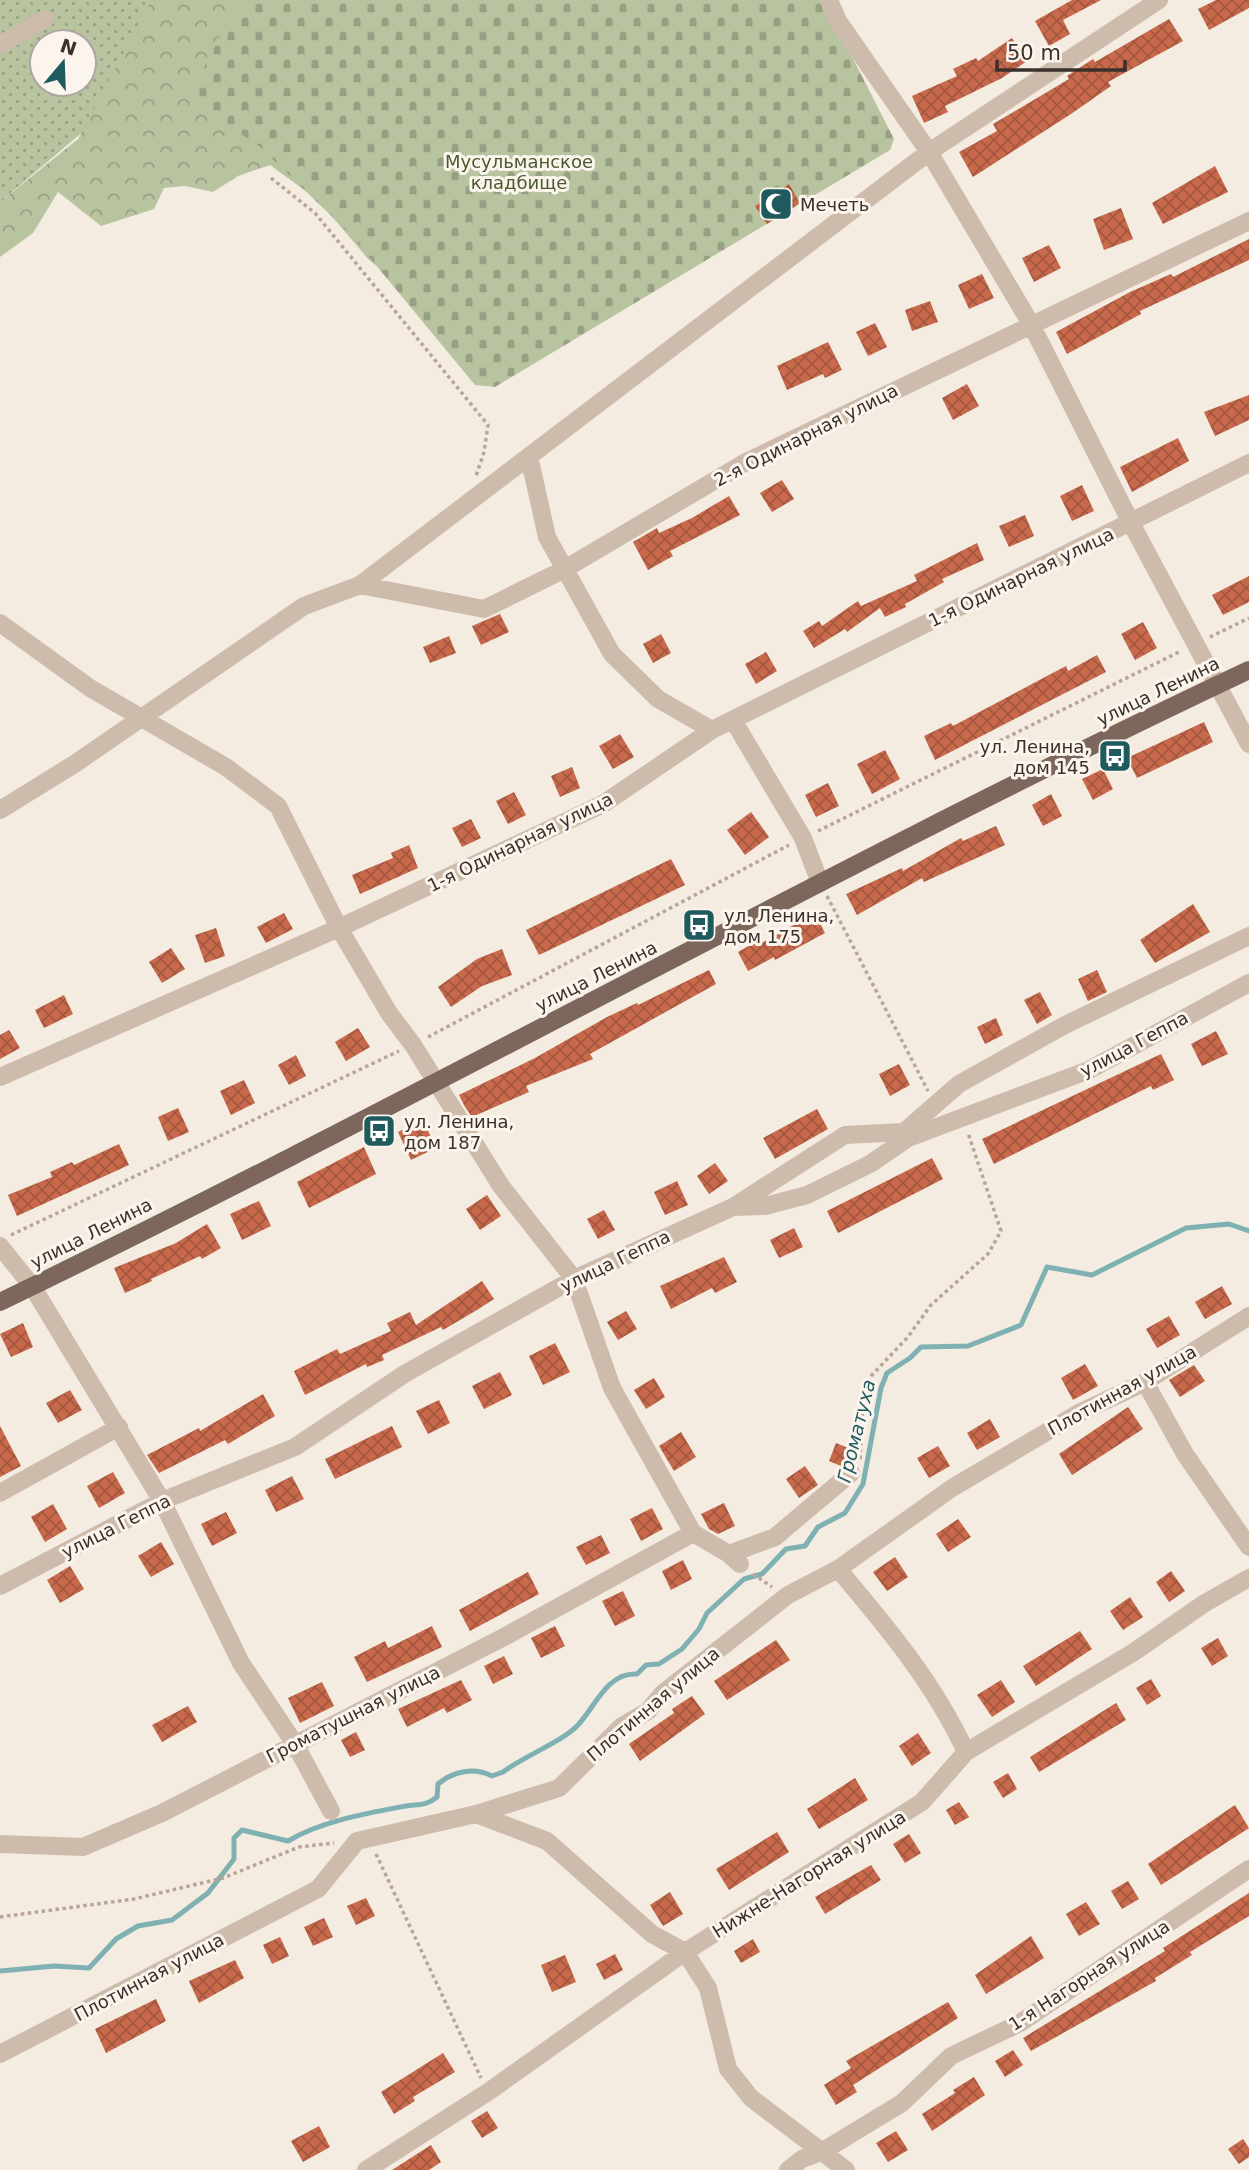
<svg xmlns="http://www.w3.org/2000/svg" width="1249" height="2170" font-family="'DejaVu Sans',sans-serif">
	<defs>
		<pattern id="grass-dots" width="8" height="8" patternUnits="userSpaceOnUse" patternTransform="scale(1.75)"><rect width="8" height="8" fill="#b8c4a0"/><path d="M2 2h.1M6 6h.1" fill="none" stroke="#97a083" stroke-width="1.8" stroke-linecap="round"/></pattern>
		<pattern id="forest-crowns" width="20" height="18" patternUnits="userSpaceOnUse" patternTransform="scale(1.75)"><rect width="20" height="18" fill="#b8c4a0"/><path d="M2 6a3 3 0 1 1 6 0M12 15a3 3 0 1 1 6 0" fill="none" stroke="#97a083"/></pattern>
		<pattern id="cemetery-stones" width="16" height="16" patternUnits="userSpaceOnUse" patternTransform="scale(1.75)"><rect width="16" height="16" fill="#b8c4a0"/><path d="M2 7V4a2 2 0 0 1 4 0v3zM10 15v-3a2 2 0 0 1 4 0v3z" fill="#97a083"/></pattern>
		<pattern id="building-cross-hatch" width="8" height="8" patternUnits="userSpaceOnUse" patternTransform="scale(1.75)"><rect width="8" height="8" fill="#c8694b"/><path d="M0 0l8 8M0 8l8-8" fill="none" stroke="#a4573f"/></pattern>
	</defs>
	<rect width="100%" height="100%" fill="#f4ebe1"/>
	<path fill="url(#grass-dots)" fill-rule="evenodd" d="M0 0H151L85 130 0 202ZM42 42H84V84H42Z"/>
	<path fill="url(#forest-crowns)" d="M151 0H776L475 371 446 350 434 318 401 284 369 260 318 200 270 165 238 176 213 192 185 186 164 188 154 209 101 226 58 192 33 233 0 257V202L78 139Z"/>
	<path fill="url(#cemetery-stones)" d="M257 0H823L894 139 890 150 495 387 475 385 351 235 259 146 188 99 231 15Z"/>
	<g fill="none" stroke-linecap="round" stroke-linejoin="round">
		<path stroke="#7fb0b2" stroke-width="5" d="M0 1971 54 1966 89 1968 116 1939 138 1926 172 1920 208 1893 234 1859V1838L242 1830 288 1841C321 1821 368 1813 406 1806 419 1804 426 1806 437 1797L438 1784C453 1771 474 1767 492 1776L503 1772C524 1756 562 1742 578 1725 595 1707 607 1672 637 1674L646 1665 659 1664 682 1649 699 1629 707 1613 744 1579 762 1574 786 1549 805 1546 818 1527 845 1513 863 1484 881 1388 887 1373 910 1358 921 1347 968 1346 1021 1325 1047 1267 1092 1275 1186 1228 1229 1224 1249 1231"/>
	</g>
	<path fill="url(#building-cross-hatch)" d="M1072 0H1101L1063 20 1070 34 1049 46 1035 21Z
		M1216 0H1249V8L1209 30 1198 9Z
		M1169 19 1183 41 1108 82 1111 86 1071 114 973 177 959 152 997 131 993 124 1069 79 1067 76 1093 59 1095 62Z
		M1012 38 1027 61 1002 78 945 106 948 112 924 123 912 96 957 76 953 69 976 58 978 61Z
		M1215 166 1228 192 1163 224 1152 203Z
		M789 184 800 203 767 224 755 206Z
		M1121 208 1133 239 1104 250 1093 219Z
		M1249 239V260L1140 311 1141 314 1067 354 1056 332 1130 292 1171 274 1173 277Z
		M1049 245 1061 268 1034 282 1022 258Z
		M982 274 994 298 969 309 958 285Z
		M930 301 938 322 912 331 905 310Z
		M875 323 887 347 868 356 856 332Z
		M828 342 842 370 825 378 823 374 787 390 777 366Z
		M967 384 979 406 953 420 942 398Z
		M1249 395V420L1215 436 1204 412Z
		M1178 438 1189 461 1132 492 1120 467Z
		M782 480 794 499 772 512 760 493Z
		M1082 485 1094 511 1072 521 1060 496Z
		M729 496 740 515 670 551 673 556 648 570 633 542 657 528 659 533 692 518Z
		M1025 515 1034 536 1009 547 999 526Z
		M977 543 984 560 942 579 944 582 905 604 906 607 885 617 880 608 847 632 845 629 814 648 803 631 819 621 822 626 858 601 861 606 917 581 914 575Z
		M1249 576V602L1223 615 1212 595Z
		M500 614 509 632 481 645 472 626Z
		M1143 622 1157 648 1135 660 1121 634Z
		M661 634 671 653 653 663 643 644Z
		M449 636 456 653 430 663 423 647Z
		M766 652 777 671 756 684 745 664Z
		M1097 655 1106 672 935 760 924 736 951 723 953 726 1047 676 1066 666 1068 671Z
		M1204 722 1213 742 1137 778 1127 758Z
		M620 734 634 757 613 769 599 746Z
		M885 750 900 779 872 794 857 764Z
		M572 767 580 788 560 797 551 776Z
		M1103 769 1113 789 1093 800 1082 779Z
		M828 783 839 806 816 817 805 795Z
		M514 792 526 815 508 824 496 801Z
		M1051 794 1062 816 1043 826 1032 805Z
		M751 812 769 837 745 855 727 830Z
		M471 819 481 838 462 847 452 828Z
		M996 826 1005 845 924 882 922 878 857 915 846 894 902 868 903 871 961 838 963 841Z
		M409 845 418 868 360 894 352 875 393 858 391 853Z
		M671 859 685 885 539 955 526 930Z
		M1193 904 1210 932 1155 963 1140 940Z
		M284 913 293 929 266 943 257 927Z
		M815 913 825 933 775 960 774 957 748 971 738 952 754 943 756 946Z
		M216 928 225 956 205 963 195 935Z
		M171 948 185 969 162 983 149 962Z
		M502 949 512 975 482 986 451 1007 438 987 477 959Z
		M709 970 716 984 590 1054 593 1059 526 1086 529 1092 472 1117 465 1107 459 1095 535 1058 607 1017 637 1003 638 1005Z
		M1097 970 1107 992 1088 1001 1078 979Z
		M1040 992 1052 1015 1037 1024 1024 1000Z
		M64 995 73 1014 44 1028 35 1010Z
		M996 1018 1003 1035 985 1044 977 1027Z
		M358 1028 370 1047 346 1061 335 1042Z
		M9 1030 20 1048 0 1059V1035Z
		M1216 1031 1228 1054 1202 1066 1191 1044Z
		M1161 1054 1174 1080 1153 1090 1151 1086 994 1164 982 1139Z
		M296 1055 306 1076 289 1085 278 1065Z
		M899 1064 910 1085 890 1096 879 1074Z
		M244 1080 255 1103 231 1115 220 1091Z
		M178 1108 189 1132 168 1141 158 1117Z
		M817 1109 828 1129 775 1159 763 1138Z
		M423 1120 436 1148 411 1160 398 1132Z
		M119 1144 129 1165 17 1216 8 1195 52 1177 50 1172 72 1162 74 1165Z
		M364 1147 376 1174 309 1208 297 1182Z
		M932 1158 943 1179 838 1233 827 1211Z
		M715 1163 728 1181 709 1194 697 1176Z
		M677 1181 688 1205 665 1215 654 1192Z
		M487 1195 501 1216 480 1230 466 1209Z
		M259 1201 271 1226 242 1240 230 1214Z
		M604 1210 615 1230 598 1239 587 1219Z
		M207 1224 221 1248 202 1259 200 1256 151 1279 152 1281 125 1293 114 1268 176 1243Z
		M794 1228 803 1247 779 1258 770 1240Z
		M724 1257 737 1282 715 1293 712 1288 671 1309 660 1286Z
		M482 1281 494 1299 477 1310 443 1330 441 1327 382 1355 384 1360 367 1367 366 1364 305 1395 294 1371 337 1349 340 1354 391 1331 387 1323 410 1312 416 1325Z
		M1222 1286 1232 1304 1205 1319 1195 1302Z
		M626 1311 637 1329 618 1340 607 1322Z
		M1169 1316 1180 1335 1157 1348 1146 1329Z
		M23 1323 33 1347 11 1357 0 1334Z
		M555 1343 570 1372 543 1385 529 1356Z
		M1085 1364 1098 1386 1073 1400 1061 1378Z
		M1194 1365 1205 1381 1180 1397 1169 1380Z
		M500 1372 512 1395 484 1409 472 1386Z
		M654 1378 665 1397 646 1409 634 1390Z
		M70 1390 82 1410 58 1423 46 1403Z
		M263 1394 275 1416 228 1444 225 1440 159 1473 147 1455 199 1428 200 1431Z
		M439 1400 450 1423 428 1434 416 1411Z
		M1128 1407 1143 1429 1072 1475 1059 1454Z
		M990 1419 1000 1437 977 1450 967 1433Z
		M0 1426 21 1466 0 1477Z
		M392 1426 402 1447 335 1479 325 1459Z
		M681 1432 696 1457 674 1471 659 1446Z
		M836 1443 853 1450 848 1462 841 1466 829 1461Z
		M938 1446 950 1466 929 1478 917 1458Z
		M805 1466 818 1485 799 1498 786 1479Z
		M113 1472 125 1493 99 1508 87 1486Z
		M292 1476 304 1499 276 1512 265 1490Z
		M724 1503 735 1526 718 1534 709 1529 701 1514Z
		M53 1504 67 1529 45 1542 31 1517Z
		M652 1508 663 1529 641 1541 630 1519Z
		M226 1512 237 1533 212 1546 201 1524Z
		M958 1519 971 1537 948 1552 936 1534Z
		M601 1535 610 1553 586 1565 576 1547Z
		M161 1542 174 1564 151 1577 138 1556Z
		M895 1557 908 1577 887 1591 873 1572Z
		M683 1560 692 1579 671 1590 662 1571Z
		M70 1566 84 1589 60 1603 47 1580Z
		M1171 1571 1185 1591 1169 1602 1156 1582Z
		M528 1572 539 1594 470 1631 459 1610Z
		M623 1591 635 1616 615 1626 602 1601Z
		M1130 1597 1143 1617 1123 1630 1110 1611Z
		M432 1626 442 1647 367 1682 354 1657 385 1641 388 1648Z
		M555 1626 565 1646 541 1658 531 1638Z
		M1080 1631 1092 1649 1036 1686 1023 1666Z
		M1218 1638 1228 1656 1212 1666 1201 1648Z
		M776 1640 790 1660 727 1700 714 1681Z
		M504 1656 513 1674 493 1684 484 1666Z
		M1151 1679 1161 1696 1147 1705 1136 1688Z
		M461 1680 472 1700 447 1713 444 1708 407 1727 398 1709Z
		M1001 1680 1015 1702 992 1717 977 1695Z
		M322 1682 334 1706 300 1723 288 1698Z
		M692 1696 705 1714 640 1761 629 1744 674 1713 672 1709Z
		M1116 1703 1126 1720 1039 1772 1030 1757Z
		M188 1706 197 1722 162 1742 152 1725Z
		M356 1732 365 1750 350 1757 341 1740Z
		M918 1733 931 1753 912 1766 899 1746Z
		M1008 1773 1017 1789 1003 1798 993 1782Z
		M855 1778 868 1800 819 1829 807 1809Z
		M959 1802 969 1817 955 1825 946 1810Z
		M1235 1805 1249 1828 1161 1885 1148 1864Z
		M777 1832 789 1852 729 1890 716 1869Z
		M909 1834 921 1853 905 1863 893 1844Z
		M871 1865 881 1880 825 1914 815 1897Z
		M1128 1881 1139 1899 1122 1909 1111 1891Z
		M670 1892 683 1914 663 1926 650 1905Z
		M1249 1893V1916L1190 1952 1192 1955 1155 1978 1156 1981 1031 2051 1023 2038 1165 1951 1163 1948Z
		M366 1898 375 1916 356 1925 347 1906Z
		M1086 1902 1100 1924 1079 1936 1066 1914Z
		M324 1918 333 1937 313 1946 304 1927Z
		M1031 1936 1044 1958 986 1994 975 1975Z
		M280 1937 289 1956 272 1964 263 1945Z
		M753 1939 760 1952 741 1963 734 1951Z
		M615 1954 623 1970 604 1980 596 1964Z
		M565 1955 576 1982 552 1992 541 1965Z
		M235 1960 244 1978 199 2003 189 1981Z
		M156 1999 166 2021 106 2053 95 2029Z
		M948 2002 958 2018 853 2085 857 2092 836 2105 824 2085 851 2068 846 2061Z
		M1013 2050 1023 2065 1005 2077 995 2061Z
		M443 2053 455 2072 413 2097 415 2101 394 2114 381 2092Z
		M974 2077 985 2095 932 2131 922 2114 955 2093 953 2090Z
		M487 2111 498 2128 482 2138 471 2121Z
		M319 2126 330 2147 303 2162 291 2141Z
		M896 2131 908 2150 888 2162 876 2143Z
		M1243 2139 1249 2148V2157L1239 2164 1228 2149Z
		M431 2145 441 2162 429 2170H392Z"/>
	<g fill="none" stroke-linecap="round" stroke-linejoin="round">
		<path stroke="#b9a596" stroke-width="3.5" stroke-dasharray="3.5 3.5" stroke-linecap="butt" d="M271 178 315 213 488 425 484 452 476 476
			M1210 637 1249 618
			M818 831 1181 651
			M827 896 928 1091
			M428 1037 789 845
			M11 1235 399 1051
			M860 1459 863 1403 872 1375 907 1338 931 1305 988 1254 1001 1231 968 1133
			M753 1574 772 1587
			M376 1854 481 2078
			M0 1917 134 1899 223 1878 299 1847 334 1843"/>
		<path stroke="#cdbbac" stroke-width="18" d="M829 0 838 21 929 152 1031 324 1131 523 1249 744
			M0 45 45 19
			M529 456 547 537 612 654 658 699 712 730
			M360 585 484 609 563 570 746 462 1249 221
			M0 623 90 688 226 767 278 806 339 928 389 1013 413 1045 501 1186 574 1279 612 1388 693 1533 729 1554 740 1564
			M733 720 803 838 820 883
			M0 810 76 763 304 606 360 585 929 152 1159 0
			M0 1077 339 928 603 804 712 730 1249 463
			M908 1138 904 1132 959 1084 1065 1025 1249 936
			M733 1207 845 1135 904 1132
			M0 1246 32 1286 162 1501 241 1663 295 1744 331 1811
			M1145 1382 1185 1454 1249 1547
			M0 1493 119 1427
			M729 1554 775 1537 851 1473
			M838 1569C887 1627 934 1683 966 1752
			M0 1586 162 1501 295 1447 406 1373 574 1279 733 1207 765 1206 807 1195 870 1164 908 1138 1089 1070 1249 983
			M476 1814 547 1841 652 1934 685 1952 708 1988 728 2069 751 2098 846 2170
			M0 1844 83 1847 162 1813 504 1637 693 1533
			M0 2054 318 1889 357 1841 476 1814 559 1788 622 1726 648 1711 663 1693 788 1595 838 1569 952 1488 1077 1414 1145 1382 1249 1316
			M366 2170 488 2092 685 1952 922 1802 966 1752 1134 1652 1205 1603 1249 1578
			M788 2170 802 2159 823 2151 902 2103 951 2056 1020 2023 1249 1869"/>
		<path stroke="#7d675c" stroke-width="18" d="M0 1302C420 1099 827 869 1249 670"/>
	</g>
	<defs>
		<symbol id="mosque-square" viewBox="-11 -11 22 22"><rect x="-9" y="-9" width="18" height="18" rx="4" fill="#1f5a5e" stroke="#fbf5ee"/><path d="M3.5-4.9A6 6 0 1 0 3.5 4.9A5 5 0 1 1 3.5-4.9Z" fill="#fff"/></symbol>
		<symbol id="bus-square" viewBox="-11 -11 22 22"><rect x="-9" y="-9" width="18" height="18" rx="4" fill="#1f5a5e" stroke="#fbf5ee"/><path d="M-5-6H5V4H4V6H2V4H-2V6H-4V4H-5ZM-3.5-4V0h7V-4ZM-3.5 1.2v1.5H-2V1.2ZM2 1.2v1.5H3.5V1.2Z" fill="#fff"/></symbol>
	</defs>
	<g fill-rule="evenodd">
		<use href="#mosque-square" x="757" y="185" width="38" height="38"/>
		<use href="#bus-square" x="1096" y="737" width="38" height="38"/>
		<use href="#bus-square" x="680" y="906" width="38" height="38"/>
		<use href="#bus-square" x="360" y="1112" width="38" height="38"/>
	</g>
	<g text-anchor="middle" dominant-baseline="central" stroke-width="6" stroke-linejoin="round" paint-order="stroke">
		<g font-size="18" fill="#4a5a2e" stroke="#fbf5ee">
			<text x="519" y="161">Мусульманское<tspan x="519" dy="21">кладбище</tspan></text>
		</g>
		<g font-size="18" fill="#3b302b" stroke="#fbf5ee" text-anchor="start">
			<text x="800" y="204">Мечеть</text>
			<text x="1090" y="746" text-anchor="end">ул. Ленина,<tspan x="1090" dy="21">дом 145</tspan></text>
			<text x="724" y="915">ул. Ленина,<tspan x="724" dy="21">дом 175</tspan></text>
			<text x="404" y="1121">ул. Ленина,<tspan x="404" dy="21">дом 187</tspan></text>
		</g>
		<g font-size="18" fill="#3b302b" stroke="#fbf5ee">
			<text transform="translate(806 435) rotate(-27)">2-я Одинарная улица</text>
			<text transform="translate(1021 577) rotate(-26)">1-я Одинарная улица</text>
			<text transform="translate(1158 691) rotate(-26)">улица Ленина</text>
			<text transform="translate(520 842) rotate(-26)">1-я Одинарная улица</text>
			<text transform="translate(596 976) rotate(-27)">улица Ленина</text>
			<text transform="translate(1134 1044) rotate(-28)">улица Геппа</text>
			<text transform="translate(91 1233) rotate(-27)">улица Ленина</text>
			<text transform="translate(615 1261) rotate(-26)">улица Геппа</text>
			<text transform="translate(1122 1390) rotate(-29)">Плотинная улица</text>
			<text transform="translate(116 1526) rotate(-27)">улица Геппа</text>
			<text transform="translate(653 1704) rotate(-40)">Плотинная улица</text>
			<text transform="translate(353 1714) rotate(-27)">Громатушная улица</text>
			<text transform="translate(809 1874) rotate(-32)">Нижне-Нагорная улица</text>
			<text transform="translate(1089 1975) rotate(-33)">1-я Нагорная улица</text>
			<text transform="translate(149 1977) rotate(-28)">Плотинная улица</text>
		</g>
		<g font-size="19" font-style="italic" fill="#1f5a5e" stroke="#fbf5ee">
			<text transform="translate(856 1431) rotate(-76)">Громатуха</text>
		</g>
	</g>
	<g transform="translate(63 63) rotate(19)"><circle r="33" fill="#fbf5ee" stroke="#aea6a0" stroke-width="2"/>
	<path d="M0-5L12 26L0 18L-12 26Z" fill="#1f5a5e"/>
	<text y="-10" font-size="19" font-weight="bold" text-anchor="middle" fill="#3b302b">N</text>
	</g>
	<path d="M997 60v10h128v-10" fill="none" stroke="#3b302b" stroke-width="3.5"/>
	<text x="1007" y="60" font-size="21" fill="#3b302b" stroke="#fbf5ee" stroke-width="5" paint-order="stroke">50 m</text>
</svg>
